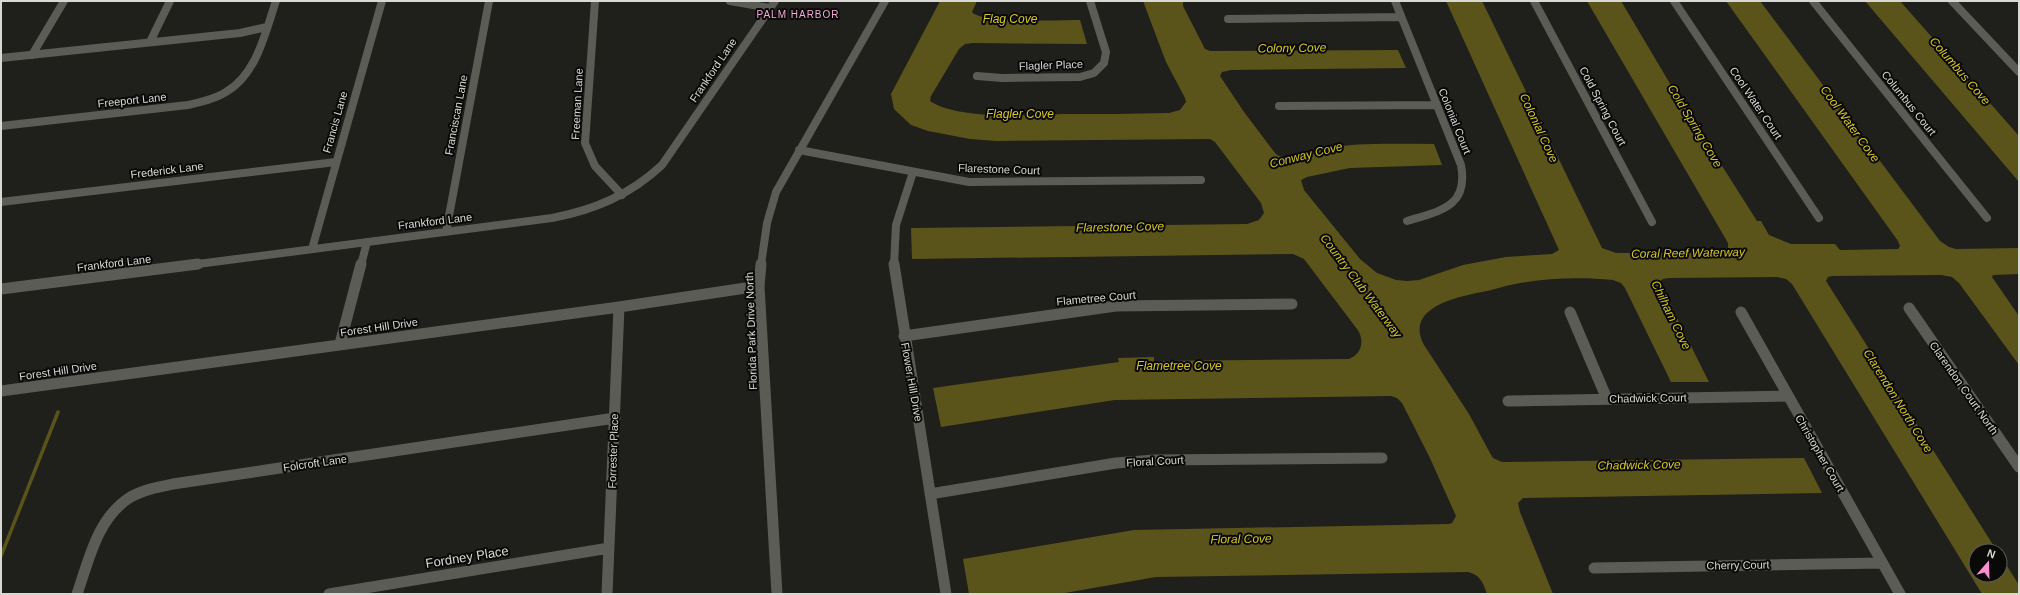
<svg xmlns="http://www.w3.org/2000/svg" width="2020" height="595" font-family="Helvetica,sans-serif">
	<rect width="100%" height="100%" fill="#1f1f1b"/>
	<path fill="#5a541b" d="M940 1H977L972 12C981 24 1061 20 1080 20L1087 44 973 43 965 44 959 49 931 96 930 101C958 120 1029 115 1063 114 1098 114 1134 114 1169 113L1180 110 1186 102 1185 98 1166 62 1143 1H1183V6L1205 49 1210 51 1398 50 1406 68 1231 70 1222 72 1220 76 1244 112 1275 153C1286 164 1302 152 1315 150 1354 142 1395 144 1434 144L1442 165 1350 168 1307 177 1301 180 1304 190 1360 259 1377 273 1396 280 1407 281 1419 280 1463 265 1506 257 1552 254 1559 250 1446 1H1482L1602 248 1616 253 1724 252 1728 250V243L1587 1H1621L1672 87 1757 221H1761L1769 235 1791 244H1835L1840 250 1898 249 1900 246 1898 241 1726 1H1760L1940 241 1949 247 1956 249 2019 248V274L1993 275 1992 277 2019 316V365L1959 283 1952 277 1941 275 1832 276 1828 277 1826 281 1997 551H1976V575H2000V555L2019 585V594H1982L1792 284 1786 279 1777 277 1668 278 1663 279 1659 282 1709 382H1671L1625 288 1621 283 1613 280C1581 277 1546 278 1515 284 1504 286 1493 290 1482 292 1456 297 1404 308 1424 345L1469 414 1490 453 1493 458 1502 462 1804 458 1822 493 1523 498 1518 503 1520 512 1553 594H1487C1483 582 1480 575 1468 572L1156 577 1059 594H969L963 559 1134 530 1449 524 1452 523 1456 516 1429 456 1402 403 1397 398 1391 396 1115 400 941 427 933 388 1119 362 1118 358 1154 357V361L1349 359C1362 354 1365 340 1357 329L1304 259 1293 254 912 259 911 228 1247 224 1259 220 1264 213 1261 203 1215 142 1210 139 996 141 970 139 928 131 911 125 894 109 891 94Z
		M1865 1H1900L2019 136V182Z"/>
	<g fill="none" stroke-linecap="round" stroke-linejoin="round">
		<path stroke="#5a541b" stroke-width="3.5" d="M1 556 58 412"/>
		<path stroke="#5c5c57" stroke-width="8" d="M595 1 585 143 595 166 622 195
			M730 1 770 8
			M1395 1 1461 165C1469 207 1440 211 1407 221
			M1534 1 1652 222
			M1674 1 1819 218
			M1813 1 1987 218
			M1952 1 2019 72
			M1228 19 1401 17
			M150 42 170 1
			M32 55 64 1
			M1 58 240 33 267 27
			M977 76 1002 78 1080 77 1094 73 1104 63 1106 52 1090 1
			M1279 106 1437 105
			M1 126 188 105C201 102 215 99 226 92 257 74 265 33 276 1
			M799 150 969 182 1201 180
			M1 202 336 162
			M446 232 489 1
			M312 249 382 1
			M190 265 552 218C594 210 630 195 662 165L775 1
			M361 265 367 242
			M894 265 896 225 913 172"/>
		<path stroke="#5c5c57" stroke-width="11" d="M894 264 946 594
			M1 289 198 264
			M1909 308 2019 467
			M1570 312 1607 399
			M1741 312 1900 594
			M904 336 1116 306 1292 304
			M340 344 361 264
			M1 391 619 307 759 286
			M1508 401 1788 396
			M930 494 1116 463 1154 460 1382 458
			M1594 568 1882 563
			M77 594C89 560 97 519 129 498 142 490 158 487 173 484L615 418
			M329 594 609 548
			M607 594 619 307"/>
		<path stroke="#5c5c57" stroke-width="8" d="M761 265 767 223 776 192 885 1"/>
		<path stroke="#5c5c57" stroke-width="11" d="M761 264 759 286 777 594"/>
	</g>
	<g text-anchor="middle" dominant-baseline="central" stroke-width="4" stroke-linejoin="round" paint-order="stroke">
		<g font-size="10" letter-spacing="1" fill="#f1a9d5" stroke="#090907">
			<text x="798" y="14">PALM HARBOR</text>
		</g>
		<g font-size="11" fill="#d8d8d5" stroke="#090907">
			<text transform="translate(1051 65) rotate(-2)">Flagler Place</text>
			<text transform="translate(713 70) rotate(-56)">Frankford Lane</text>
			<text transform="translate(132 100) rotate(-6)">Freeport Lane</text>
			<text transform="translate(1756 103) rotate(56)">Cool Water Court</text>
			<text transform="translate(1909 103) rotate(51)">Columbus Court</text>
			<text transform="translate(577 104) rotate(-87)">Freeman Lane</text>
			<text transform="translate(1603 106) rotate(62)">Cold Spring Court</text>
			<text transform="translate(456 115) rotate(-79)">Franciscan Lane</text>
			<text transform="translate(1455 121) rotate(68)">Colonial Court</text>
			<text transform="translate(335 122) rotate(-74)">Francis Lane</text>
			<text transform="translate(999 169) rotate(2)">Flarestone Court</text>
			<text transform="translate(167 170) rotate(-7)">Frederick Lane</text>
			<text transform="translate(435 221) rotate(-7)">Frankford Lane</text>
			<text transform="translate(114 263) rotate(-7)">Frankford Lane</text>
			<text transform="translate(1096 298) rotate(-5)">Flametree Court</text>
			<text transform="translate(379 327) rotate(-8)">Forest Hill Drive</text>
			<text transform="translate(751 331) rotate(-92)">Florida Park Drive North</text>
			<text transform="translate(58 371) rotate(-8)">Forest Hill Drive</text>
			<text transform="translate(912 382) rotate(80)">Flower Hill Drive</text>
			<text transform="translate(1964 388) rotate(55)">Clarendon Court North</text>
			<text transform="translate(1648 398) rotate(-1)">Chadwick Court</text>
			<text transform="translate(613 451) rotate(-88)">Forrester Place</text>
			<text transform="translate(1820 453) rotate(60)">Christopher Court</text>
			<text transform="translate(1155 461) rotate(-3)">Floral Court</text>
			<text transform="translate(315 463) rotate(-8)">Folcroft Lane</text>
			<text transform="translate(1738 565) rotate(-1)">Cherry Court</text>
		</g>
		<g font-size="12" font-style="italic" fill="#d5c532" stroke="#090907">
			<text x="1010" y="19">Flag Cove</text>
			<text transform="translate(1292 48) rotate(-1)">Colony Cove</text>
			<text transform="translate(1960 71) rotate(49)">Columbus Cove</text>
			<text x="1020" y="114">Flagler Cove</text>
			<text transform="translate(1850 124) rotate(54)">Cool Water Cove</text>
			<text transform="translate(1695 126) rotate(59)">Cold Spring Cove</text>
			<text transform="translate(1539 128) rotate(65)">Colonial Cove</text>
			<text transform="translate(1306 155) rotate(-14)">Conway Cove</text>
			<text transform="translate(1120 227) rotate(-1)">Flarestone Cove</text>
			<text transform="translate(1688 253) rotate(-1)">Coral Reef Waterway</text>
			<text transform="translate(1361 286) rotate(53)">Country Club Waterway</text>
			<text transform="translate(1671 315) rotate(64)">Chilham Cove</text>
			<text x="1179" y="366">Flametree Cove</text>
			<text transform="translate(1898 401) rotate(58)">Clarendon North Cove</text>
			<text transform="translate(1639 465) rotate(-1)">Chadwick Cove</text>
			<text transform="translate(1241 539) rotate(-1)">Floral Cove</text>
		</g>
		<g font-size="13" fill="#d8d8d5" stroke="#090907">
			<text transform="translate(467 557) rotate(-9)">Fordney Place</text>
		</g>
	</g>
	<rect width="2020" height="595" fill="none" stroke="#d8d8d5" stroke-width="4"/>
	<g transform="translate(1988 563) rotate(20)"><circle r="19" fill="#090907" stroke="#5c5c59"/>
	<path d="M0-3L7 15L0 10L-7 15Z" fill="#f690d0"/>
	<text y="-6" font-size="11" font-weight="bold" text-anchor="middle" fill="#d8d8d5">N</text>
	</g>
</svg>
